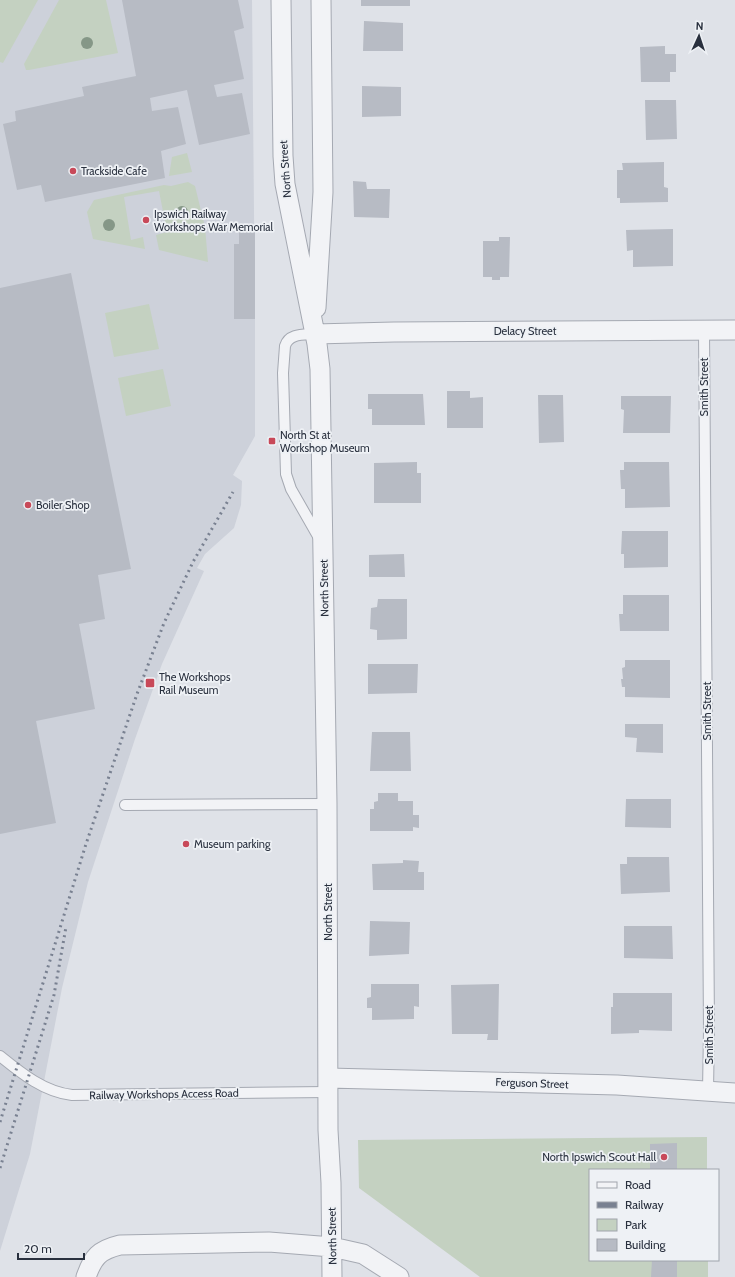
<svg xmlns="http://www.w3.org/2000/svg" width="735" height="1277" font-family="Cabin,sans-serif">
	<rect width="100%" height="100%" fill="#dfe2e8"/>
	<path fill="#cdd1da" d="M0 0H252L255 319V436L233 475 242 481 241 505 234 528 205 554 197 568 204 571 162 664 135 739 88 882 62 988 30 1154 0 1251Z"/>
	<path fill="#c4d1c1" d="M0 0H38L3 63 0 62Z
		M59 0H106L118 53 29 70H26L24 64Z
		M187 153 192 172 169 176 172 157Z
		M188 182 195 186 205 227 208 262 159 250 156 235 167 232 159 191 124 197 131 240 143 237 145 249 93 239 87 212 94 200 164 185 171 186Z
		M149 304 159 349 114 357 105 313Z
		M163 369 171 406 126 416 118 378Z
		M707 1137V1170H590V1260H708V1277H480L359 1188 358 1140Z"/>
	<path fill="#b7bbc4" d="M122 0H238L244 28 234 31 244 79 214 85 217 97 242 93 250 134 199 145 187 90 150 98 152 111 178 107 186 144 161 151 165 178 45 202 41 185 17 190 3 124 16 121 15 111 84 96 82 87 136 76Z
		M361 0H410V6H361Z
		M364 21 403 23V51H363Z
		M665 46V54H676V72H670V82H641L640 47Z
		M362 86 401 87V116L362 117Z
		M645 100H676L677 139 646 140Z
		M664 162V187L668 188V202L620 203V198H617V170H623L622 163Z
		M353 181 366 182 367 189H390L389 218 354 217Z
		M239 226H255V319H234V244H239Z
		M673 229V266L633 267V250L627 251 626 230Z
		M499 237H510L509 277H500V280H492V277H483V241H499Z
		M71 273 131 569 98 575 105 619 79 624 95 709 36 721 56 823 0 834V288Z
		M447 391H470V398L483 397V428H447Z
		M368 394H423L425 425H372V409H368Z
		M538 395H563L564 442 539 443Z
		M621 396H671L670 433H623L624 410 621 409Z
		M417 462V473H421V503H374V463Z
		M624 462H669L670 507 625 508V489H621L620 470H624Z
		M622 531H668V567L624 568V554H621Z
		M404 554 405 577H369V555Z
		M623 595H669V631H620L619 614H623Z
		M378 599H407V639L377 640V630L370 629 371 608 377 607Z
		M625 660H670V698L625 697V687H622L621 679H623L622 668 625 667Z
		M368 664H418L417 693 368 694Z
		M625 724H663V753L636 752 637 738 625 737Z
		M372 732H410L411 771H370Z
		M378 793H398V801H413V815H419V828L413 827V831H370V809H374V802L378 801Z
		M626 799H671V828L625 827Z
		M627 857H669L670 892 621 894 620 864H627Z
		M403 860 419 861 418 872H424V890H373L372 864 403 863Z
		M370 921 410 922 409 954 369 956Z
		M624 926H672L673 959 624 958Z
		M371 984H419V1007L414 1006V1019L372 1020V1008H367V998L371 997Z
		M499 984 498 1040H487L488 1034H452L451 985Z
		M613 993H672V1031L639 1030V1033L611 1034V1007H613Z
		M677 1143V1170H650V1144Z
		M652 1260 677 1261V1277H651Z"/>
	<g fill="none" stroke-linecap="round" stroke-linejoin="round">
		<defs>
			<path id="service" d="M704 330 709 1030 708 1091
				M315 334C304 335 289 333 285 346L283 373 286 474 291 489 319 538
				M125 805 327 804
				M0 1056C21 1073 44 1092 72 1095L328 1092"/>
			<path id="minor" d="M281 0 283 156 285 184 317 344 320 369 327 804 328 1130 331 1183 332 1277
				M316 308 323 192 321 0
				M315 334 394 332 735 330
				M328 1078 617 1085 735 1093
				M86 1277C93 1257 99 1250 120 1245L269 1242 332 1247 363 1254 399 1277"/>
		</defs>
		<use href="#service" stroke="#a5a9b2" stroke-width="12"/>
		<use href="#minor" stroke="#a5a9b2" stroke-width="21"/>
		<use href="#service" stroke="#f2f3f6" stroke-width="10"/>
		<use href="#minor" stroke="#f2f3f6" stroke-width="19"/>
		<path stroke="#798191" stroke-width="3" stroke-dasharray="2 4" stroke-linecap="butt" d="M0 1122 86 844 137 694 164 623 193 562 233 492
			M0 1168 54 995 66 927"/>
	</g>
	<g fill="#859787">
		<circle cx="87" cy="43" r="6"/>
		<circle cx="182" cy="212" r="6"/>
		<circle cx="109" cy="225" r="6"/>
	</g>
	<g fill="#c84959" stroke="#eef1f5" stroke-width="1.5">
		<circle cx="73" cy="171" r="4"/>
		<circle cx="146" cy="220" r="4"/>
		<rect x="268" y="437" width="8" height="8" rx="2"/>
		<circle cx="28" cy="505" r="4"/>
		<rect x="145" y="678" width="10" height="10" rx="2"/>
		<circle cx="186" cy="844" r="4"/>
		<circle cx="664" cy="1157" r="4"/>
	</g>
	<g text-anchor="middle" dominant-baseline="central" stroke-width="3.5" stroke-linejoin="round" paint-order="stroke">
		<g font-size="11" fill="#29303e" stroke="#eef1f5">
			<text transform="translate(285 169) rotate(-94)">North Street</text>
			<text x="525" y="331">Delacy Street</text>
			<text transform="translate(704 387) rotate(-90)">Smith Street</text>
			<text transform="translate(324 588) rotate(-91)">North Street</text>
			<text transform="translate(707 711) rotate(-90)">Smith Street</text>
			<text transform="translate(328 912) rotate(-90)">North Street</text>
			<text transform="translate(709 1035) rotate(-90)">Smith Street</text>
			<text transform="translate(532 1083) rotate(2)">Ferguson Street</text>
			<text transform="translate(164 1094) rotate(-1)">Railway Workshops Access Road</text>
			<text transform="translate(332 1236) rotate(-91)">North Street</text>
		</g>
		<g font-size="11" fill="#29303e" stroke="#eef1f5" text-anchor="start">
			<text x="81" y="171">Trackside Cafe</text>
			<text x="154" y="214">Ipswich Railway<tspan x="154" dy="13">Workshops War Memorial</tspan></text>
			<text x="280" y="435">North St at<tspan x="280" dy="13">Workshop Museum</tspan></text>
			<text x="36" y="505">Boiler Shop</text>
			<text x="159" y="677">The Workshops<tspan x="159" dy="13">Rail Museum</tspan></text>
			<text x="194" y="844">Museum parking</text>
			<text x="656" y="1157" text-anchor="end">North Ipswich Scout Hall</text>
		</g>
	</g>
	<rect x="589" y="1169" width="130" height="92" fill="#eef1f5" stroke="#9fa4ac"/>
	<rect x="597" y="1182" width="20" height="6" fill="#f2f3f6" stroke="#9fa4ac"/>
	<text x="625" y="1189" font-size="12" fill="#29303e">Road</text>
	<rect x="597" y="1202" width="20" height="6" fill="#798191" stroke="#9fa4ac"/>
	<text x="625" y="1209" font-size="12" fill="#29303e">Railway</text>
	<rect x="597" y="1219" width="20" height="12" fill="#c4d1c1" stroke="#9fa4ac"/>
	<text x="625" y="1229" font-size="12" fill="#29303e">Park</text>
	<rect x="597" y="1239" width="20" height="12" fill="#b7bbc4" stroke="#9fa4ac"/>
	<text x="625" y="1249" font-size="12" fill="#29303e">Building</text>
	<g transform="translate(699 36) rotate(3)" stroke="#eef1f5" stroke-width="3" paint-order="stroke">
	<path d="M0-3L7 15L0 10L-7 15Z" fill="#29303e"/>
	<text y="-6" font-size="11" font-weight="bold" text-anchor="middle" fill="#29303e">N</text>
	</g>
	<path d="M18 1253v6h66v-6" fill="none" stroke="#29303e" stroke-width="2"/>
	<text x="24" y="1253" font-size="12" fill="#29303e" stroke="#eef1f5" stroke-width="3" paint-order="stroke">20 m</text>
</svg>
